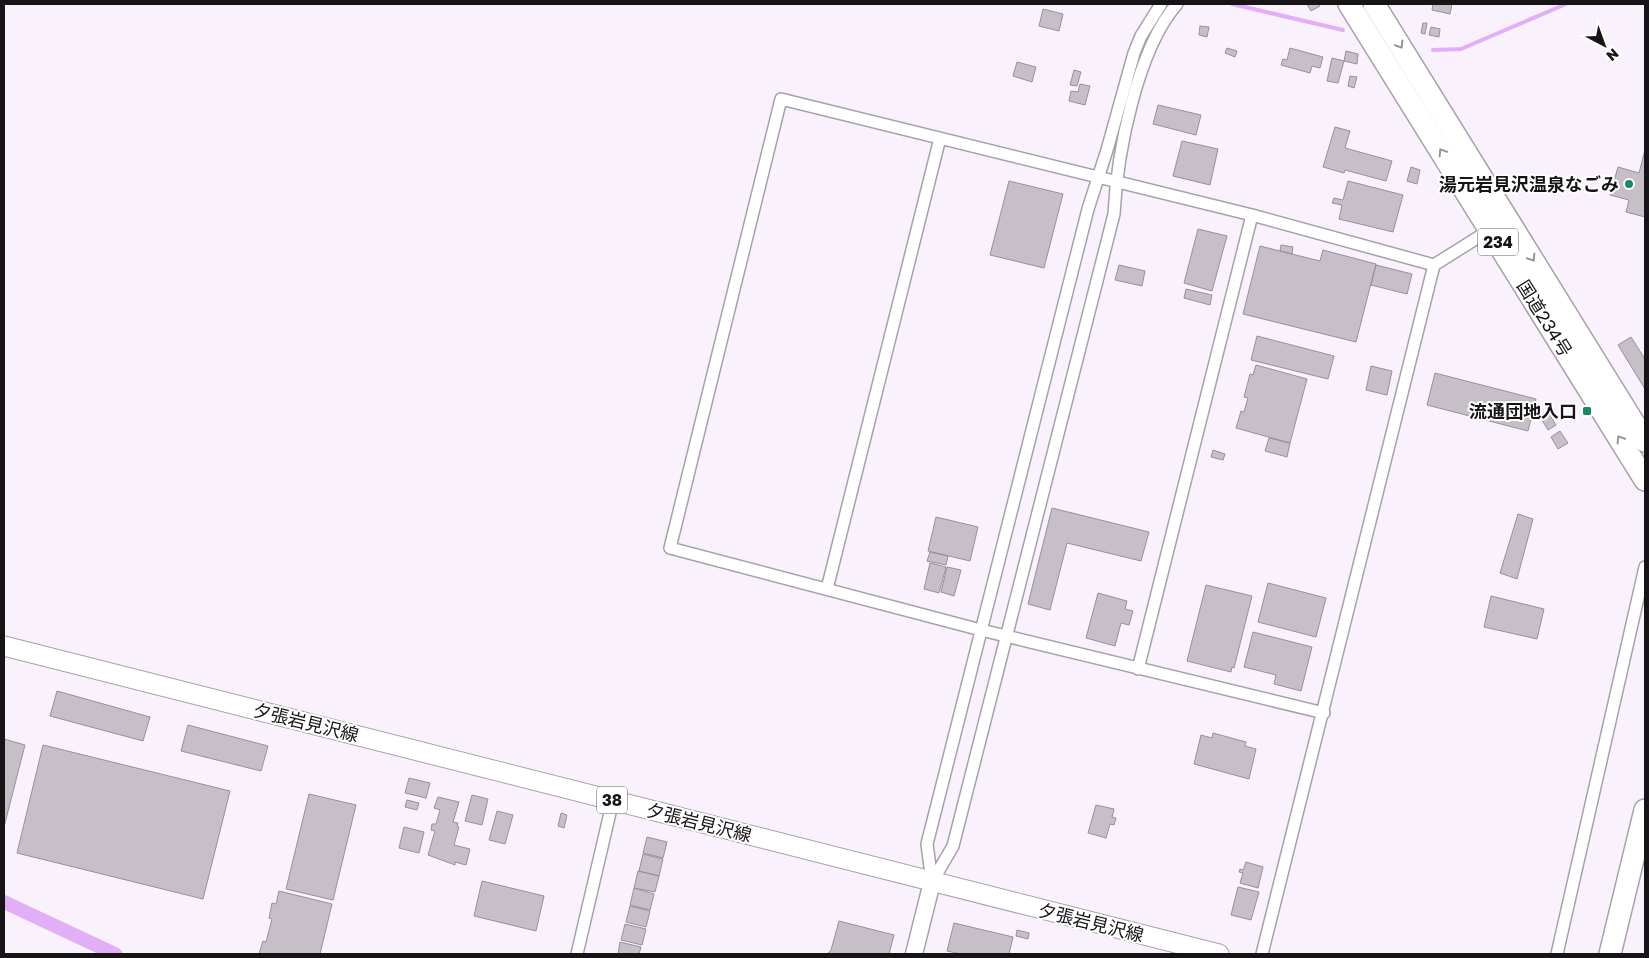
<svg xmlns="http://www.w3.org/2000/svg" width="1649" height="958" font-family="'Golos Text','Noto Sans JP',sans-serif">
	<rect width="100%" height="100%" fill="#f9f1fc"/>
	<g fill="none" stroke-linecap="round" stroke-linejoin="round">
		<path stroke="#e2aff6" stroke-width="4" d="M1232 4 1343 30
			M1433 50 1461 49 1566 4"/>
		<path stroke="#e2aff6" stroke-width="14" d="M4 902 115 954"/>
	</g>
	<path fill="#c6bfc8" stroke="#97909a" d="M1307 4H1319L1320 6 1311 11Z
		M1433 4H1452L1450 14 1432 10Z
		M1043 9 1063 14 1059 31 1039 26Z
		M1423 23H1427L1425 34 1421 33Z
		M1200 26 1209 27 1207 37 1199 35Z
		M1431 27 1440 29 1439 37 1429 35Z
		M1227 48 1237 51 1235 57 1225 53Z
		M1290 48 1323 57 1320 68 1312 66 1310 73 1281 65 1283 59 1287 60Z
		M1346 51 1358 54 1357 64 1344 61Z
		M1332 58 1344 61 1338 83 1327 81Z
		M1017 62 1036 67 1032 82 1013 76Z
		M1074 70 1081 72 1077 86 1070 85Z
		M1350 76 1357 77 1354 88 1348 86Z
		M1080 84 1090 86 1085 105 1069 101 1071 91 1078 92Z
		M1158 105 1201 115 1196 135 1153 124Z
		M1335 127 1350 131 1345 148 1392 161 1386 181 1345 170 1344 173 1323 167Z
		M1182 141 1218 149 1210 185 1173 176Z
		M1645 150V217L1626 212 1629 200 1610 195 1618 167 1639 173Z
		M1411 167 1420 170 1417 184 1407 181Z
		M1009 181 1063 194 1044 268 990 255Z
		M1348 181 1403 195 1393 232 1339 219 1342 205 1332 203 1334 198 1343 200Z
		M1198 229 1227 236 1212 291 1184 283Z
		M1281 245 1293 247 1292 254 1280 251Z
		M1260 246 1320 261 1323 250 1376 264 1356 342 1243 314Z
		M1119 265 1145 271 1142 286 1115 280Z
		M1376 265 1412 274 1407 294 1371 285Z
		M1186 289 1212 295 1210 305 1184 298Z
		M1257 336 1334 356 1328 379 1251 360Z
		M1631 337 1645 359V389L1618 345Z
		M1256 365 1307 379 1290 443 1236 428 1241 411 1244 412 1248 398 1244 397 1250 374 1253 375Z
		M1371 366 1392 371 1387 395 1366 390Z
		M1435 373 1536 399 1528 431 1427 405Z
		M1550 415 1556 425 1548 430 1542 420Z
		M1560 431 1568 443 1558 449 1551 437Z
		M1269 438 1290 443 1287 457 1265 451Z
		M1213 450 1225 454 1223 460 1211 457Z
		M1052 508 1149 532 1141 561 1067 543 1050 610 1028 604Z
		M1518 514 1533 519 1517 579 1500 573Z
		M936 517 978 527 970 561 928 551Z
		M930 552 948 556 946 565 927 561Z
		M930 563 946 567 939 593 924 589Z
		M947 567 961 570 954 596 941 592Z
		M1268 583 1326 598 1316 637 1258 622Z
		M1206 585 1252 596 1234 668 1232 667 1231 672 1187 661Z
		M1098 593 1127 601 1125 609 1133 611 1129 625 1121 623 1115 646 1086 638Z
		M1491 596 1544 609 1537 639 1484 627Z
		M1253 632 1312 647 1301 691 1274 684 1276 675 1244 667Z
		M57 691 150 717 143 741 50 716Z
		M188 725 268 746 261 771 181 751Z
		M1213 733 1246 742 1245 746 1256 749 1249 779 1194 764 1201 735 1212 738Z
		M4 739 25 745 4 827Z
		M43 745 230 791 203 899 17 853Z
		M409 778 430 783 426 798 405 793Z
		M309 794 356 805 333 900 286 889Z
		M472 795 488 799 482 825 465 821Z
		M438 797 459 802 453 822 458 823 457 827H459L454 845 470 849 466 865 455 862V865L428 855 435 831 431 830 432 824H436L440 810 434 808Z
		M407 800 419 803 417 810 405 807Z
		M1096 805 1114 809 1112 817 1116 818 1114 825 1110 824 1106 838 1088 833Z
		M497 811 513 815 505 844 489 840Z
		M561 813 567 815 564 828 558 826Z
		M404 827 424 832 419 853 399 848Z
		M647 837 667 842 663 858 643 853Z
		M643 854 663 859 659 876 639 871Z
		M1246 862 1263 867 1258 888 1240 883 1243 873 1239 872 1240 869 1243 870Z
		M638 871 659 876 655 892 634 888Z
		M482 881 544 896 536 931 474 916Z
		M1238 887 1259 892 1251 920 1231 915Z
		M634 888 654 894 650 910 630 905Z
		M279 891 332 904 320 954H259L263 941 266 942 272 919 269 918 272 903 276 904Z
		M630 906 650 911 646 927 626 922Z
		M839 921 894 935 889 954H827L831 950Z
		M954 923 1013 937 1009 954H961L947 951Z
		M625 924 646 929 642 945 621 940Z
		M1017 930 1029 933 1028 939 1016 936Z
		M620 942 641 947 639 954H618Z"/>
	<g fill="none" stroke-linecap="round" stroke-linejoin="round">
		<defs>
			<path id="street" d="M827 589 940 138
				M1138 669 1252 215
				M1324 713 981 630 670 548 781 99 1252 215 1434 265
				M932 882 953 846 1114 214C1117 154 1137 49 1177 4
				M932 882 927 844 1088 209 1107 150 1134 53 1141 36 1161 4
				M577 954 613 800
				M1262 954 1434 265 1493 228
				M1557 954 1645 567"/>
			<path id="secondary" d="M914 954 932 882"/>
			<path id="primary" d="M4 646 1219 954"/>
			<path id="highway" d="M1349 4 1645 480
				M1374 4 1645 441
				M1610 954 1645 810"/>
		</defs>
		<use href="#street" stroke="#a7a1aa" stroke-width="14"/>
		<use href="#secondary" stroke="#a7a1aa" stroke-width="19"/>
		<use href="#primary" stroke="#a7a1aa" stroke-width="21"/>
		<use href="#highway" stroke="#a7a1aa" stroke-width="24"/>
		<use href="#street" stroke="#fff" stroke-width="11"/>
		<use href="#secondary" stroke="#fff" stroke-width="16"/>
		<use href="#primary" stroke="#fff" stroke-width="19"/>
		<use href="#highway" stroke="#fff" stroke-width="21"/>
	</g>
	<defs><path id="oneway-chevron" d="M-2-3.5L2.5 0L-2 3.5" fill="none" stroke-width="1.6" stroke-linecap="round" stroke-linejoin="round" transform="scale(1.25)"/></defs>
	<g stroke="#979597">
		<use href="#oneway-chevron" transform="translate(1400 45) rotate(58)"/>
		<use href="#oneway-chevron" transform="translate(1442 152) rotate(-122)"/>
		<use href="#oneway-chevron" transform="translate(1532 258) rotate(58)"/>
		<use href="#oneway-chevron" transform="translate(1620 439) rotate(-122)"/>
	</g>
	<g fill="#1a8867" stroke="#fff" stroke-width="2">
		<circle cx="1629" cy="184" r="5"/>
		<rect x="1582" y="406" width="10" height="10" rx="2.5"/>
	</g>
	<g text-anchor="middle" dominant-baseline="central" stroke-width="4" stroke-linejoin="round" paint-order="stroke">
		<g fill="#fff" stroke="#5d5a5d" stroke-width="1">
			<rect x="1478" y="228.5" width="40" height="27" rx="4"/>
			<rect x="597" y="786.5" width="30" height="27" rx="4"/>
		</g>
		<g font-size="16" font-weight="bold" fill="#171418">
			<text x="1498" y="242">234</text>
			<text x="612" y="800">38</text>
		</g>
		<g font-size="18" font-weight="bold" fill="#171418" stroke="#fff" text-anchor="end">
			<text x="1619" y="184">湯元岩見沢温泉なごみ</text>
			<text x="1577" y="411">流通団地入口</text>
		</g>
		<g font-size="18" fill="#171418" stroke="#fff">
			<text transform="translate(1545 318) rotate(58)">国道234号</text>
			<text transform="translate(306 722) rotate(14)">夕張岩見沢線</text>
			<text transform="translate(699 822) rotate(14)">夕張岩見沢線</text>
			<text transform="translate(1091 922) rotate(14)">夕張岩見沢線</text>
		</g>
	</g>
	<rect width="1649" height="958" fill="none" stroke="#171418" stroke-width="10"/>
	<g transform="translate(1604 45) rotate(139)" stroke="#ffffff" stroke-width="4" paint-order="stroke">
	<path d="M0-4L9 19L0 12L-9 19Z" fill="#171418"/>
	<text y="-8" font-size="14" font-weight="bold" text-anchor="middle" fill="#171418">N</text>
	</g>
</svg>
